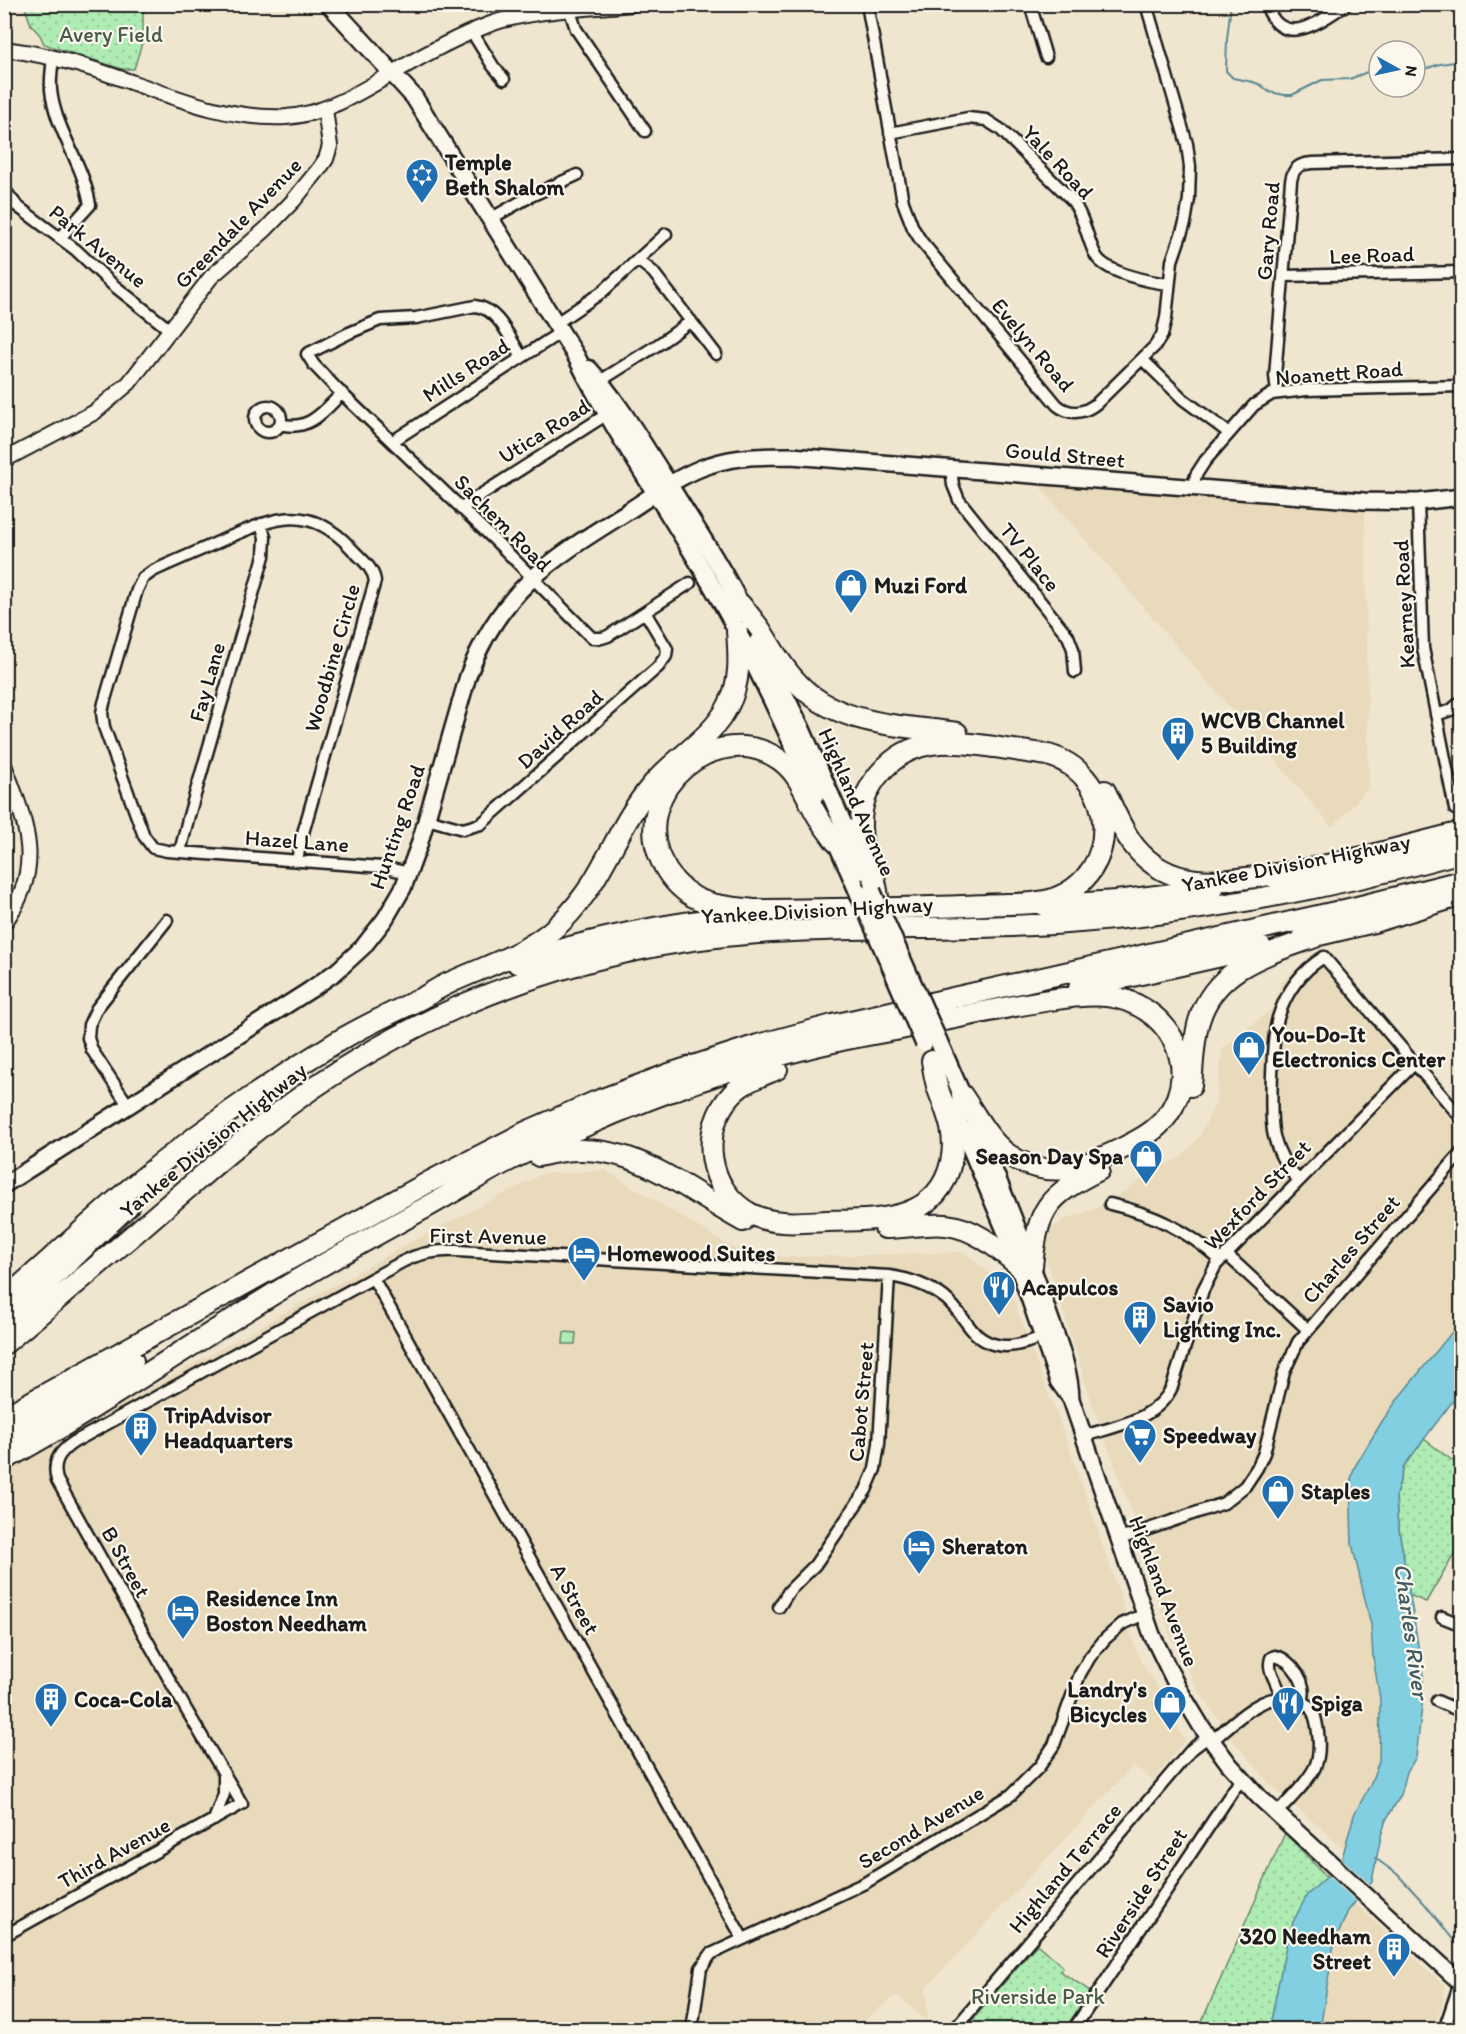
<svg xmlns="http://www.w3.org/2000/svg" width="1466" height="2034" font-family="Itim,sans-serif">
	<defs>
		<pattern id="park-dots" width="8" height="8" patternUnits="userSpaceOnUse" patternTransform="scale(1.5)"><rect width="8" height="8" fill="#afecb3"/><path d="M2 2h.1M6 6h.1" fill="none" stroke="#96ca99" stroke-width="1.8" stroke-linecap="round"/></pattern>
	</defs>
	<rect width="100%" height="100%" fill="#f0e6d0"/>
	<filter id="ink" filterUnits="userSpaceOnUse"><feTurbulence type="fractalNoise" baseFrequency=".0167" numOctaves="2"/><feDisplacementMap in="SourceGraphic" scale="12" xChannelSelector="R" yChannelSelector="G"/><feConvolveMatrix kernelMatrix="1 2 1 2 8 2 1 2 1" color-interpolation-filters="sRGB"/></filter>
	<g filter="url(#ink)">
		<path fill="#e9dabc" d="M1034 480 1365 506 1369 788 1332 827Z
			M1314 953 1322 966 1461 1132V1321L1400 1396 1381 1423 1350 1483 1352 1544 1371 1625 1373 1657 1380 1699 1381 1730 1379 1761 1370 1785 1354 1815 1344 1849 1271 1785 1236 1744 1197 1689 1179 1651 1170 1637 1143 1544 1094 1409 1044 1252 1049 1230 1065 1219 1092 1210 1114 1198 1155 1170 1180 1158 1199 1137 1215 1104 1223 1048 1273 1008 1281 983Z
			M605 1170 731 1247 751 1255 794 1257 964 1252 1011 1291 1035 1359 1067 1441 1123 1604 1135 1647 1141 1661 1165 1698 1170 1713 1185 1740 1153 1781 1134 1765 926 1988 928 2022 896 1995 866 2019 871 2030 5 2029 4 1469 424 1235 542 1174Z
			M1354 1903 1445 1986 1443 2004 1433 2029 1320 2030 1334 1944 1341 1926Z"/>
		<path fill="#afecb3" stroke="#668468" stroke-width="1.5" d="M564 1332 576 1333 575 1344H563Z"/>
		<path fill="url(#park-dots)" stroke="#668468" stroke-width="1.5" d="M24 5H143V40L134 69H122L44 44 40 35 31 25Z
			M1424 1439 1461 1467V1546L1452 1557 1426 1602 1409 1595 1397 1517 1396 1495 1404 1466Z
			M1285 1833 1328 1878 1279 2029 1198 2030Z
			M1037 1944 1063 1967 1060 1971 1090 1991 1065 2029H965Z"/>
		<path fill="#82cfe1" stroke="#598792" stroke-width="1.5" d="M1461 1321V1390L1404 1466 1396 1495 1397 1517 1423 1675 1422 1707 1416 1757 1407 1772 1401 1795 1386 1820 1381 1836 1372 1881 1348 1911 1334 1944 1320 2029 1269 2030 1287 1941 1293 1922 1307 1895 1332 1872 1342 1858 1354 1815 1370 1785 1379 1761 1380 1699 1373 1657 1371 1625 1352 1544 1350 1483 1354 1468 1381 1423 1400 1396Z"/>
		<path fill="#f0e6d0" d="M1339 1856 1372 1886 1358 1903 1326 1874Z"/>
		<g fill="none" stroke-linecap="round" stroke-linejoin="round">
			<path stroke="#598792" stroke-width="2" d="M1231 4 1227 39 1226 71 1233 78 1253 82 1261 85 1269 92 1285 95H1292L1322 80 1350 79 1379 67
				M1415 72 1440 64 1462 61
				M1375 1858 1397 1874 1424 1903 1459 1947"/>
			<defs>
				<path id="minor" d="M867 4 903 202 913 228 921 241 1057 405C1070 416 1085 413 1097 403L1155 346 1162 335 1166 318 1172 261 1185 223 1189 199 1190 167 1187 144 1146 4
					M1030 4 1046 57
					M1266 4C1282 52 1321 21 1347 4
					M570 11 576 29 645 131
					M472 32 493 66 504 79
					M53 57C52 68 50 79 51 90 55 130 84 164 90 205L60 238
					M890 133 968 118 986 120 1000 129 1072 200C1086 220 1086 237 1096 256 1106 273 1150 282 1169 284
					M4 189 17 206 76 250 112 284 170 330
					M490 219 531 196 577 175
					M638 260 653 272 716 354
					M1284 276 1462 272
					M555 324 602 292 666 234
					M522 357C510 339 498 308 475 306L416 318 380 320 349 333 307 354 314 365 336 388 503 548 592 638H602L608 636 690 583
					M1142 359 1183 399 1229 433
					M600 381 659 344 691 321
					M1277 392 1275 376 1291 181C1293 168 1299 164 1312 163L1462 159
					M255 419a13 13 0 1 1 26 0a13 13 0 1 1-26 0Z
					M280 424C309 432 324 411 342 393
					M393 441 561 332
					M951 468 953 485 959 500 1068 636 1073 649 1075 672
					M1193 488 1196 475 1205 461 1254 405 1272 394 1306 390 1462 386
					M1418 502 1423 648 1455 809H1462
					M461 509 474 499 612 411
					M1436 715 1451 710 1462 701
					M427 819 463 829 481 824 658 667 666 656 667 649 645 612
					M180 852 188 819 264 556 265 537 261 524
					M297 861 301 840 375 581C373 567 360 558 351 548 308 502 274 518 225 539 201 550 177 560 153 571L143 578 137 590 104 703 102 713 104 727 144 836 153 848 167 851 382 867 409 873
					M128 1105 92 1050 88 1038 89 1025 97 1008 167 920
					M1299 1180C1287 1170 1278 1152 1274 1136 1269 1116 1272 1038 1278 1018 1286 992 1301 971 1324 957L1462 1119
					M1110 1204C1153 1214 1187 1230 1220 1260
					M1226 1254 1307 1329
					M373 1278 743 1939
					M1084 1436C1115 1426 1157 1420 1172 1387L1203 1290 1216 1265 1415 1063
					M1120 1539 1224 1503 1245 1486 1257 1468 1264 1453 1284 1372 1298 1342 1462 1152
					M779 1607 789 1591 815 1565 866 1490 875 1469 879 1444 889 1276
					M1442 1617 1462 1625
					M1280 1697C1280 1683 1266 1673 1271 1658L1275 1656C1292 1659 1309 1685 1302 1701
					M1437 1701 1462 1712
					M1212 1741C1234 1722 1267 1687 1300 1700 1309 1704 1314 1711 1316 1721 1319 1735 1321 1753 1315 1767 1307 1784 1289 1799 1277 1814
					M214 1820 224 1794V1775
					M4 1936 242 1804 187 1711 57 1480C52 1462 59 1452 74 1442L402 1262C419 1253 437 1250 457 1251L889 1276C910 1279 928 1285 945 1298 956 1307 963 1319 972 1330 994 1355 1022 1346 1049 1334
					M692 2030 701 1968 711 1954 865 1883 1011 1795 1039 1767 1054 1745 1080 1674 1090 1657 1105 1639 1122 1624 1145 1614
					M954 2030 1192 1749 1208 1737
					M1073 2030 1234 1789 1243 1779
					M1444 2030 1460 1983"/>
				<path id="tertiary" d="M4 49C38 53 70 61 102 72 163 92 220 120 286 117 328 114 363 90 398 70 427 53 457 37 488 25 529 9 587 9 631 4
					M4 460 95 412 129 383 211 277 265 230 293 201 319 169 326 159 330 146 325 109
					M4 765C26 823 46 867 4 923"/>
				<path id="secondary" d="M953 1107 1009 1240 1058 1381 1071 1399 1152 1635 1178 1688 1201 1726 1229 1764 1259 1797 1462 1984
					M975 1125C1001 1185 1025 1245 1046 1306 1056 1337 1070 1366 1071 1399
					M4 1185 310 990 337 971 363 947 385 919 403 888 419 845 468 676C500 589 555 557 630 510 655 494 681 474 710 465 736 456 764 456 791 456L1364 501 1418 502 1462 497"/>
				<path id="primary" d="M329 4 414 97 576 356C614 433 665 504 708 579 749 648 783 721 815 795
					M589 369C617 400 638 436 661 472 690 519 721 565 746 615
					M758 641 801 728 864 871
					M832 832 859 894
					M938 1040 962 1095"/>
				<path id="motorway" d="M740 604C747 612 754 621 760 629 771 646 780 664 794 679 834 726 900 725 957 733
					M1105 791C1114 810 1122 831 1135 847 1175 896 1232 879 1285 873
					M836 842C831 835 825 828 820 820 806 799 802 776 780 760 717 716 629 790 661 860 668 875 680 889 694 897 713 907 736 908 757 910 833 909 909 909 985 905 1007 903 1031 906 1053 899 1123 875 1119 775 1048 755 1030 752 1012 750 994 747 950 741 912 736 880 773 868 787 861 805 861 823 860 844 868 861 875 881 877 889 878 899 880 908
					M1274 877 1376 854 1462 832
					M1045 906 1116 901 1213 889
					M1302 939 1374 922 1462 895
					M517 963C590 939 666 923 743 916
					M1079 988 1261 947
					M777 1069C761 1076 745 1081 733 1093 698 1129 707 1191 751 1214 775 1226 802 1222 827 1221 875 1220 938 1223 951 1162 957 1136 948 1115 939 1092 935 1082 934 1071 932 1061
					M1191 1086C1193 1065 1193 1042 1199 1021 1215 967 1268 954 1315 937
					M539 1156C623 1132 674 1183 743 1221
					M885 1228C905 1228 926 1223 946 1225 975 1228 997 1248 1019 1266
					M1032 1266C1038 1208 1047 1196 1099 1170
					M4 1300C46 1264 86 1226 128 1190 193 1136 262 1087 335 1043 363 1026 393 1013 422 998 431 993 440 987 449 983 484 967 520 956 550 932 602 890 612 831 653 784 676 757 712 738 728 706 741 682 739 657 737 631
					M4 1323 128 1206
					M4 1344C57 1300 110 1255 162 1210 205 1174 246 1136 292 1103 345 1064 404 1031 465 1004 557 965 658 940 758 933 856 926 955 930 1053 924 1192 915 1328 889 1462 852
					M4 1417 429 1182 526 1132 597 1101 669 1074 758 1045 833 1025 1349 909 1462 881
					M4 1439 133 1361
					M4 1460C93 1411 176 1354 262 1301 315 1268 370 1238 425 1208 445 1197 463 1186 482 1175 512 1157 546 1143 578 1129 668 1089 776 1051 873 1034 932 1024 991 1009 1050 1000 1068 997 1088 994 1107 996 1166 1003 1204 1065 1167 1116 1155 1132 1139 1140 1121 1149 1081 1168 1047 1182 1006 1153 987 1138 975 1114 962 1095"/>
			</defs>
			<use href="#minor" stroke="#1c1c1c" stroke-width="15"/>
			<use href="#tertiary" stroke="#1c1c1c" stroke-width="18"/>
			<use href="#secondary" stroke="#1c1c1c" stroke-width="20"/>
			<use href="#primary" stroke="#1c1c1c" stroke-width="21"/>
			<use href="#motorway" stroke="#1c1c1c" stroke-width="24"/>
			<use href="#minor" stroke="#fbf7ec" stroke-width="10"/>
			<use href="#tertiary" stroke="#fbf7ec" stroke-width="14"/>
			<use href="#secondary" stroke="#fbf7ec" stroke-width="15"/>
			<use href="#primary" stroke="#fbf7ec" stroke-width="16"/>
			<use href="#motorway" stroke="#fbf7ec" stroke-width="20"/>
			<defs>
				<path id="primary-bridge" d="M872 891 938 1040
					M859 894 924 1043"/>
			</defs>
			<use href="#primary-bridge" stroke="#1c1c1c" stroke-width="21" stroke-linecap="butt"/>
			<use href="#primary-bridge" stroke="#fbf7ec" stroke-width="16"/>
		</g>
	</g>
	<defs>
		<symbol id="synagogue-pin" viewBox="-11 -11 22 30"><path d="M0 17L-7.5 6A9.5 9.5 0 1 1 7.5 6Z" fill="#1f6fb2" stroke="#fbf7ec"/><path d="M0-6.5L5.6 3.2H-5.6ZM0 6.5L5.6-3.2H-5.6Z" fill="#fff"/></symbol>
		<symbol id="shop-pin" viewBox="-11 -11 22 30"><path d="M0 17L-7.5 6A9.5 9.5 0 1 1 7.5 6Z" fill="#1f6fb2" stroke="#fbf7ec"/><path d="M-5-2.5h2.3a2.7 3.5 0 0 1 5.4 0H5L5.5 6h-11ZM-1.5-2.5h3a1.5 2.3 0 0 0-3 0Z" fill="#fff"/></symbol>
		<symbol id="building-pin" viewBox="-11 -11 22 30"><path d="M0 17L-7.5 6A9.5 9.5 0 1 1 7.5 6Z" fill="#1f6fb2" stroke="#fbf7ec"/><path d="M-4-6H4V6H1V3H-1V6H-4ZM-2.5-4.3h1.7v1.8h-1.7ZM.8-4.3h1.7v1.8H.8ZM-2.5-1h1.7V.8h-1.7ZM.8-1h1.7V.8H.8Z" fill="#fff"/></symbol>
		<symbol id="hotel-pin" viewBox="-11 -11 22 30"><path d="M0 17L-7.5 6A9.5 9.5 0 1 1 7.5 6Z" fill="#1f6fb2" stroke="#fbf7ec"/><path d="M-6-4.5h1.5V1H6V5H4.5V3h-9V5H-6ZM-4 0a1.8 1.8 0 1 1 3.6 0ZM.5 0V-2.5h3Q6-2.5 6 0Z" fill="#fff"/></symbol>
		<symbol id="restaurant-pin" viewBox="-11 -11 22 30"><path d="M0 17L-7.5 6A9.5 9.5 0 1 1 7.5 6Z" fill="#1f6fb2" stroke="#fbf7ec"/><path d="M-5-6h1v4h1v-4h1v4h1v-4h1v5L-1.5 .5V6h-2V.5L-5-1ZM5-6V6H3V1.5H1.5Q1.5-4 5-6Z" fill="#fff"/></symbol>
		<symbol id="supermarket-pin" viewBox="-11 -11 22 30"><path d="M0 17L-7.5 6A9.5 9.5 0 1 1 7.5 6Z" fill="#1f6fb2" stroke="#fbf7ec"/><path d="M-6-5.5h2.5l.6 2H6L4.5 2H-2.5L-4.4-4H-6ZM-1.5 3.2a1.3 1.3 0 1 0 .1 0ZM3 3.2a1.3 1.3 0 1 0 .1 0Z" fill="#fff"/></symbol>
	</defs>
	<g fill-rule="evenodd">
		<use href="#synagogue-pin" x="403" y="156" width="38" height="52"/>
		<use href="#shop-pin" x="832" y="566" width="38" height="52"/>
		<use href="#building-pin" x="1159" y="714" width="38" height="52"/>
		<use href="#shop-pin" x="1230" y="1028" width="38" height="52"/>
		<use href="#shop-pin" x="1127" y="1137" width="38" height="52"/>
		<use href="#hotel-pin" x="565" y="1234" width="38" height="52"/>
		<use href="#restaurant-pin" x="980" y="1268" width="38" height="52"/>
		<use href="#building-pin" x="1121" y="1298" width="38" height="52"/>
		<use href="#building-pin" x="122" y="1409" width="38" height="52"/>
		<use href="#supermarket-pin" x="1121" y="1416" width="38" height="52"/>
		<use href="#shop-pin" x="1259" y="1472" width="38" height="52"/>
		<use href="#hotel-pin" x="900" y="1527" width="38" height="52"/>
		<use href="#hotel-pin" x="164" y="1592" width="38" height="52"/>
		<use href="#building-pin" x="32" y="1680" width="38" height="52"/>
		<use href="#shop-pin" x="1151" y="1683" width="38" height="52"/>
		<use href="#restaurant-pin" x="1269" y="1684" width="38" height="52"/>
		<use href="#building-pin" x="1375" y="1930" width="38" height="52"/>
	</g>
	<g text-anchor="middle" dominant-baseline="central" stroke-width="4.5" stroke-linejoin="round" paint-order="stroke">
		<g font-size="22" fill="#485a49" stroke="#fbf7ec">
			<text x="111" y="34">Avery Field</text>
			<text x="1038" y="1996">Riverside Park</text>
		</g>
		<g font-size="22" font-weight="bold" fill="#1c1c1c" stroke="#fbf7ec" text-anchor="start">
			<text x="445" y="162">Temple<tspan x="445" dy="25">Beth Shalom</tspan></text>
			<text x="874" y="585">Muzi Ford</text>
			<text x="1201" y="720">WCVB Channel<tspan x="1201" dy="25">5 Building</tspan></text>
			<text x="1272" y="1034">You-Do-It<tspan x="1272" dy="25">Electronics Center</tspan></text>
			<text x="1123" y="1156" text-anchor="end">Season Day Spa</text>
			<text x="607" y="1253">Homewood Suites</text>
			<text x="1022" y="1287">Acapulcos</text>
			<text x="1163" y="1304">Savio<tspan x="1163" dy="25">Lighting Inc.</tspan></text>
			<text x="164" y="1415">TripAdvisor<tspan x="164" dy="25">Headquarters</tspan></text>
			<text x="1163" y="1435">Speedway</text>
			<text x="1301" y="1491">Staples</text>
			<text x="942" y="1546">Sheraton</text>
			<text x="206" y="1598">Residence Inn<tspan x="206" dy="25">Boston Needham</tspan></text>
			<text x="1147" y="1689" text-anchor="end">Landry's<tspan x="1147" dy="25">Bicycles</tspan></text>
			<text x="74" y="1699">Coca-Cola</text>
			<text x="1311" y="1703">Spiga</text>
			<text x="1371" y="1936" text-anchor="end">320 Needham<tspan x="1371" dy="25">Street</tspan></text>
		</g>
		<g font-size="22" fill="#1c1c1c" stroke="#fbf7ec">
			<text transform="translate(1058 162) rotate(47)">Yale Road</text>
			<text transform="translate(238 223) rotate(-46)">Greendale Avenue</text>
			<text transform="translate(1268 231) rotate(-85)">Gary Road</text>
			<text transform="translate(98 246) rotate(39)">Park Avenue</text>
			<text transform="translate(1372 255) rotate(-2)">Lee Road</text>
			<text transform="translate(1033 345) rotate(50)">Evelyn Road</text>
			<text transform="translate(466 370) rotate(-33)">Mills Road</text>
			<text transform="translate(1339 373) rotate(-4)">Noanett Road</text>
			<text transform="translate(544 431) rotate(-32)">Utica Road</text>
			<text transform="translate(1065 455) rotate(5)">Gould Street</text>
			<text transform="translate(503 523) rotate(45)">Sachem Road</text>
			<text transform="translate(1030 557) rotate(51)">TV Place</text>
			<text transform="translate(1404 604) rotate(-93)">Kearney Road</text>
			<text transform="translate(332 658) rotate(-74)">Woodbine Circle</text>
			<text transform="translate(207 682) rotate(-74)">Fay Lane</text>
			<text transform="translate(560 729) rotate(-42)">David Road</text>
			<text transform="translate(857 802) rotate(66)">Highland Avenue</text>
			<text transform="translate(397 827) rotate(-71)">Hunting Road</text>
			<text transform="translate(297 841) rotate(4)">Hazel Lane</text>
			<text transform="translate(1296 863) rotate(-11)">Yankee Division Highway</text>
			<text transform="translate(817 910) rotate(-3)">Yankee Division Highway</text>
			<text transform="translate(213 1140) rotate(-39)">Yankee Division Highway</text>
			<text transform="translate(1257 1195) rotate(-46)">Wexford Street</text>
			<text transform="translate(488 1236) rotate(1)">First Avenue</text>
			<text transform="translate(1351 1249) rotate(-49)">Charles Street</text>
			<text transform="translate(861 1402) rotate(-85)">Cabot Street</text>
			<text transform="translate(126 1562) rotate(61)">B Street</text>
			<text transform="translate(1164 1591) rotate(69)">Highland Avenue</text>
			<text transform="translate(575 1599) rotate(61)">A Street</text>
			<text transform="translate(921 1827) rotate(-31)">Second Avenue</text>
			<text transform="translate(114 1853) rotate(-29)">Third Avenue</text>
			<text transform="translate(1065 1868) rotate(-50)">Highland Terrace</text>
			<text transform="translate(1141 1893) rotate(-57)">Riverside Street</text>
		</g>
		<g font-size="24" font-style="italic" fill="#405b61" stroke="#fbf7ec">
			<text transform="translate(1412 1631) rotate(82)">Charles River</text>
		</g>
	</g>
	<rect width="1466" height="2034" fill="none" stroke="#fbf7ec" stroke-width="24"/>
	<rect x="12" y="12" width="1442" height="2010" fill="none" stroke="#1c1c1c" stroke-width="2" filter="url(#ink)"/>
	<g transform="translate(1397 69) rotate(98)"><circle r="28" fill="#fbf7ec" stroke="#a29f99" stroke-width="1.5"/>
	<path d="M0-4.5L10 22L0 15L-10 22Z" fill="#1f6fb2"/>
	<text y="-9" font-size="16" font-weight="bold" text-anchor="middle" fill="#1c1c1c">N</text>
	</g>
</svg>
